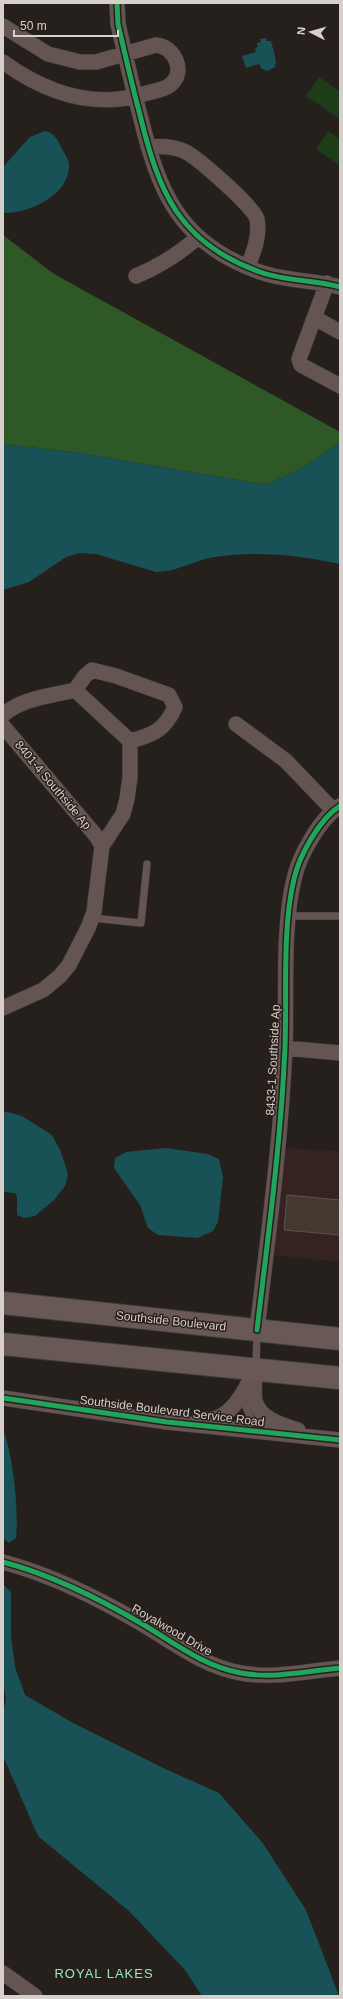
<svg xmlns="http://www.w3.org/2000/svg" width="343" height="1999" font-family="Arial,sans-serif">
	<rect width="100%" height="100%" fill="#26201c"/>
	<path fill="#342320" d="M283 1148 340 1151V1262L272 1255Z"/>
	<path fill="#1d3d18" d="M319 77 340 92V119L306 96Z
		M328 131 340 139V166L316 149Z"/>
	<path fill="#2e5926" d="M3 235 54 274 340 432V442L306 466 266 485 80 453 3 444Z"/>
	<path fill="#185256" d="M266 38 267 41H271L276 61 275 67 268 71 262 69 259 64 246 68 242 56 256 52 255 48 258 47 257 43 261 42 260 39Z
		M45 131C53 132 58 140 61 147 64 152 68 159 69 164 71 195 28 214 3 213V167L30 137Z
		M340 442V564C298 555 252 550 209 558 191 562 175 572 156 572L96 554 80 553 66 557 29 582 3 590V444L80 453 266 485 306 466Z
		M3 1111 22 1116 52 1135 61 1152 68 1174 65 1186 54 1200 35 1216 24 1218 17 1215V1197L15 1193 3 1192Z
		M166 1148 207 1154 219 1159 223 1177 218 1222 213 1231 197 1238 158 1235 148 1228 140 1205 114 1168 115 1158 126 1152Z
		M3 1428C13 1457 19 1507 16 1538L9 1543 3 1538Z
		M3 1584 11 1592V1636L15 1667 25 1695 73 1723 163 1768 219 1793 262 1842 306 1910 339 1996H202L185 1970 130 1912 38 1836 3 1756V1713L6 1699 3 1682Z"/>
	<path fill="#443930" stroke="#595350" d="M287 1195 340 1200V1235L284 1230Z"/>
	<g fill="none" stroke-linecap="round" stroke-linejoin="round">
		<defs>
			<path id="service" d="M289 916H340
				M92 918 141 923 147 864
				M256 1368 257 1332
				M241 1396 252 1421 260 1430"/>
			<path id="minor" d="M117 3 118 24C125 54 132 85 140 115 159 193 179 243 260 272 285 281 314 280 340 287
				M3 26 48 54 80 62H96L156 45C174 46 187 72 170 85 164 90 154 91 147 93 95 110 46 93 3 62
				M148 147C160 146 173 146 184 151 197 157 254 207 257 219 260 236 254 251 248 266
				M136 276C160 266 179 254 198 237
				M327 283 299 359 301 365 340 386
				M315 318 340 332
				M75 690 130 741
				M3 715C22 698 51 696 75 690L85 676 92 670 116 676 169 695 175 707C165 730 153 735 130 741
				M236 724 286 761 333 810
				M3 726 97 837 102 846
				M3 1008 43 990 60 976 69 965 88 928 94 912 102 846 123 814 127 799 130 777V741
				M285 1048 340 1053
				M257 1330C268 1236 281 1142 285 1047 287 995 282 929 294 879 299 856 320 818 340 806
				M256 1369C255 1378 253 1391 255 1401 260 1419 282 1425 298 1430
				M3 1398 167 1422 340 1440
				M198 1420C204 1419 211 1420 217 1418 235 1411 246 1389 253 1373
				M3 1562C52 1575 100 1599 144 1625 174 1643 205 1667 241 1673 274 1679 307 1671 340 1668
				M3 1973 35 1996"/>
			<path id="trunk" d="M3 1303 340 1339
				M3 1344 340 1378"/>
		</defs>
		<use href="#service" stroke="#413c39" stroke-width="8"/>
		<use href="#minor" stroke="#413c39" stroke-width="16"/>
		<use href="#trunk" stroke="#413c39" stroke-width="24"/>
		<use href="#service" stroke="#645553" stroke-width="7"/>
		<use href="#minor" stroke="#645553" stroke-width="15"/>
		<use href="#trunk" stroke="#685956" stroke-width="22"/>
		<defs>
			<path id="cycleway" d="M117 3 118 24C125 54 132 85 140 115 159 193 179 243 260 272 285 281 314 280 340 287
				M257 1330C268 1236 281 1142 285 1047 287 995 282 929 294 879 299 856 320 818 340 806
				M3 1398 167 1422 340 1440
				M3 1562C52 1575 100 1599 144 1625 174 1643 205 1667 241 1673 274 1679 307 1671 340 1668"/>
		</defs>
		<use href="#cycleway" stroke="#291f19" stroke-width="8"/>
		<use href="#cycleway" stroke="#20a55d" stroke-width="5"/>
	</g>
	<g text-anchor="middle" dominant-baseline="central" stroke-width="3" stroke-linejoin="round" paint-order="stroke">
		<g font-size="12" fill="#d7cfcb" stroke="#291f19">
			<text transform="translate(53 785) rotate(50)">8401-4 Southside Ap</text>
			<text transform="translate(273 1060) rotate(-87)">8433-1 Southside Ap</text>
			<text transform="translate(171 1321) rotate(6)">Southside Boulevard</text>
			<text transform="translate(172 1411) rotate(7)">Southside Boulevard Service Road</text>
			<text transform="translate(172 1630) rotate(30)">Royalwood Drive</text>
		</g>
		<g font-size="13" letter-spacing="1" fill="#93e7bf" stroke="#291f19">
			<text x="104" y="1973">ROYAL LAKES</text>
		</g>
	</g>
	<rect width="343" height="1999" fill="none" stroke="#d7cfcb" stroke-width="8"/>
	<g transform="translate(311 32) rotate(276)" stroke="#291f19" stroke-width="3" paint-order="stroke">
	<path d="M0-3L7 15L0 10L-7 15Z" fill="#d7cfcb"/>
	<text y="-6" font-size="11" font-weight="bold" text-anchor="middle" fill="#d7cfcb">N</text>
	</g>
	<path d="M14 30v6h104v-6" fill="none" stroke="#d7cfcb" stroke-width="2"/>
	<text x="20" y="30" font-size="12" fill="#d7cfcb" stroke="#291f19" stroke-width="3" paint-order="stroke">50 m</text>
</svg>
